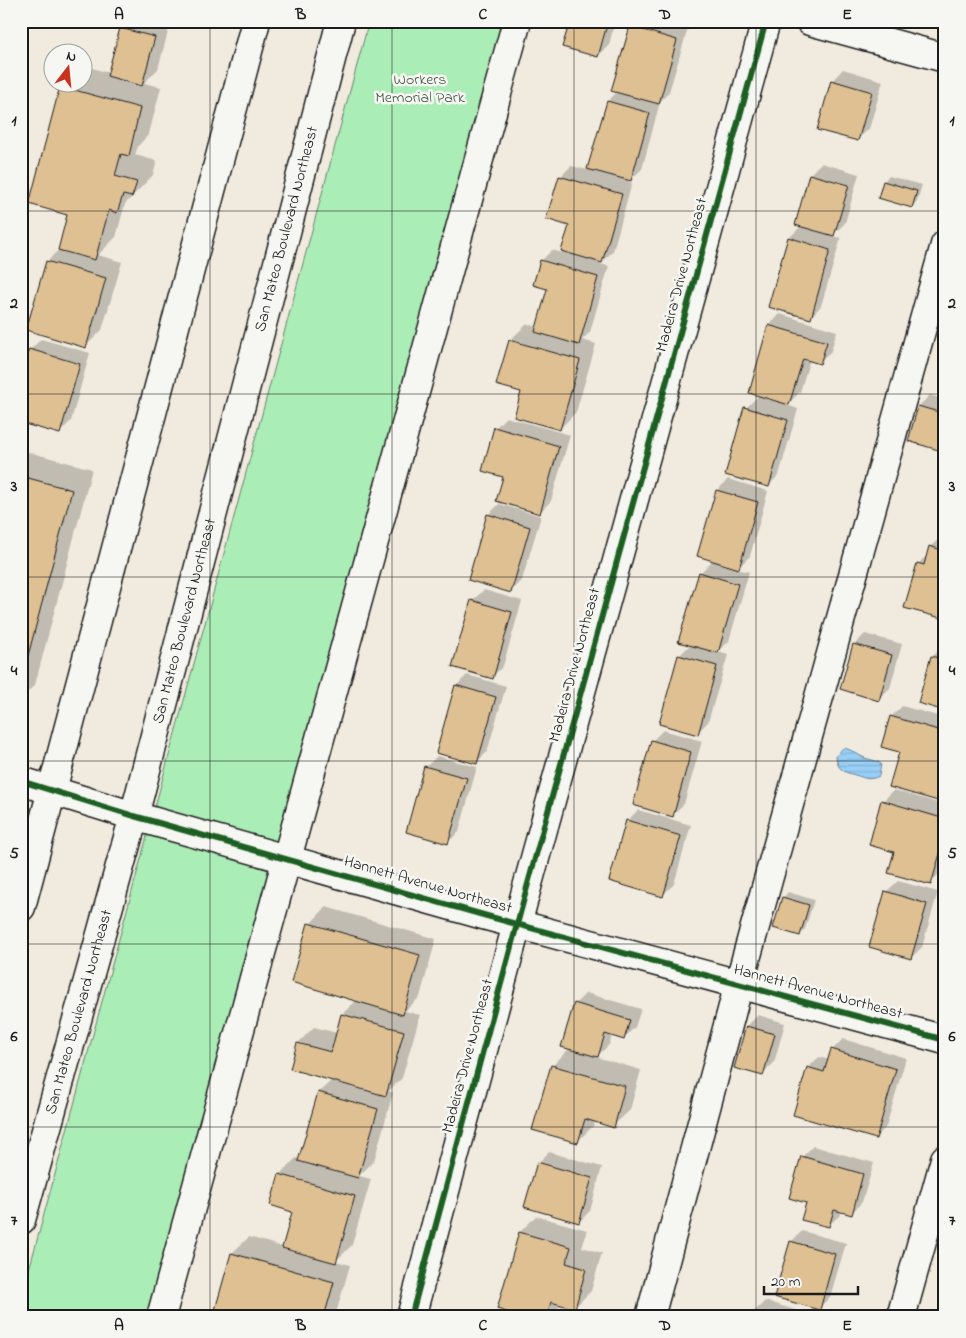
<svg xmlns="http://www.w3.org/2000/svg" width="966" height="1338" font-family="'Indie Flower',sans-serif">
	<defs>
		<pattern id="water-rules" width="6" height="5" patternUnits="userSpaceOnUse" patternTransform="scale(1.25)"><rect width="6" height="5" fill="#98cff7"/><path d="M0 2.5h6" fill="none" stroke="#82b1d3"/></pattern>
	</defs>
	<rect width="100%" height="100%" fill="#f1ebdf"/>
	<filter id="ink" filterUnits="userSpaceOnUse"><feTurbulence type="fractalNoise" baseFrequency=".02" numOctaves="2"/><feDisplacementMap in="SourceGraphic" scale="10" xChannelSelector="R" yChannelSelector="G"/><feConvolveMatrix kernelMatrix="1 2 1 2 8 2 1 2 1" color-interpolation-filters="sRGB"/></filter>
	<g filter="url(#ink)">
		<path fill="#abedb7" stroke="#64846a" d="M369 21H509L150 1317H21V1299Z"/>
		<path fill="url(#water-rules)" stroke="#66879f" d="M843 748C852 749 857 755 865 758 871 760 876 760 881 764L879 776C869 781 865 778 855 775 843 772 837 769 836 756Z"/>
		<path fill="#0003" d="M129 21H171L158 69 144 83 161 87 149 134 138 146 135 155 157 161 153 175 125 204 116 237 98 255 122 262 102 330 86 346 47 262 60 248 69 214 61 86 65 82H82V65L109 73 121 29Z
			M571 21H615L609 45 598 56Z
			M636 21H662L688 28 669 92 660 102 642 169 628 182 632 183 613 251 600 264 609 266 590 332 582 340 596 344 576 412 560 429 523 391 510 340 527 324 537 327 549 288 541 261 552 250 562 253 570 225 560 177 571 166 588 170 608 101 618 91 631 27Z
			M843 69 883 81 869 129 857 140 832 81Z
			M821 163 859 174 845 223 832 236 841 238 821 306 810 318 789 238 802 225 810 174Z
			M889 176 922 185 917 201 912 207 884 181Z
			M780 314 837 331 831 351 820 362 810 359 800 392 787 405 798 409 779 475 768 486 746 408 759 395 769 325Z
			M41 339 90 353 71 421 60 432 30 350Z
			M930 395 945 400V450L919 406Z
			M506 417 570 435 551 501 540 512 504 476 495 428Z
			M21 450 92 469 35 685 21 699Z
			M728 479 768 491 750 556 737 569 749 572 729 641 718 652 728 655 708 722 697 733 679 656 691 644 700 573 713 560 717 491Z
			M499 504 541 516 522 580 511 591 488 515Z
			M942 536 945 537V618L918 564 928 554 930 547Z
			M484 590 522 601 503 666 492 677 472 601Z
			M865 634 902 644 890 688 878 699 854 645Z
			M944 645 945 646V710L933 656Z
			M467 675 506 686 487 752 476 763 456 686Z
			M902 706 945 718V802L901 751 891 717Z
			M663 730 702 741 684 804 672 815 652 741Z
			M437 756 477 767 459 832 447 843 426 767Z
			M894 790 945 805V861L941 872 930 883 896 851 883 801Z
			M638 810 691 825 674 884 663 895 627 821Z
			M898 881 938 892 922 947 911 958 886 892Z
			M788 892 814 900 805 929 800 935 783 898Z
			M326 907 436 939 420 997 405 1011 420 1015 402 1078 389 1091 393 1093 374 1161 359 1176 371 1179 352 1245 336 1261 350 1265 335 1317H218L215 1316 232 1253 249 1237 283 1247 293 1211 280 1174 296 1158 300 1159 319 1092 332 1080 298 1043 314 1027 337 1033 342 1014 357 1000 310 924Z
			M586 993 641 1009 635 1027 624 1038 612 1035 609 1045 596 1057 641 1070 630 1110 613 1126 595 1121 594 1125 577 1142 552 1066 570 1048 575 1004Z
			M758 1015 785 1023 774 1063 762 1074 747 1026Z
			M843 1039 906 1058 886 1127 875 1138 808 1068 819 1057 829 1060 832 1050Z
			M813 1146 874 1163 862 1202 851 1214 841 1211 840 1215 828 1226 807 1202 802 1157Z
			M549 1152 602 1167 590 1211 579 1222 538 1163Z
			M536 1216 587 1230 582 1247 602 1253 591 1291 575 1307 562 1304 550 1317H527L520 1232Z
			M802 1231 846 1243 830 1297 819 1308 791 1242Z
			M765 1301 819 1317H753L754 1312Z"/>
		<path fill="#dec092" stroke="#1c1c1c" d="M570 21H608L598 57 562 47Z
			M630 26 677 40 659 104 611 91Z
			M120 28 155 37 142 86 107 76Z
			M831 80 872 92 858 141 817 130Z
			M60 86 140 108 129 156 121 154 115 176 137 182 132 197 123 195 117 213 109 210 95 260 58 250 67 215 29 204Z
			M607 101 650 113 631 181 587 169Z
			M809 174 849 185 834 236 795 225Z
			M559 176 622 194 602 263 561 251 569 226 546 219Z
			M883 181 917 191 912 208 878 198Z
			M788 237 830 250 811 319 768 307Z
			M540 260 598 277 579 345 535 332 547 289 533 285Z
			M46 261 106 278 86 348 26 330Z
			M945 316V330L941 329Z
			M768 325 827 342 820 364 803 359 789 405 749 393Z
			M509 340 580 360 560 430 514 417 521 392 496 385Z
			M29 349 80 364 60 434 21 423V376Z
			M918 406 945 414V452L908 441Z
			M744 407 788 420 769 487 725 475Z
			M494 427 559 446 540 514 496 501 503 477 482 471Z
			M21 476 72 490 21 682Z
			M716 490 758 502 739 569 697 556Z
			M487 514 530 527 511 593 468 580Z
			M929 546 945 551V619L904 608 917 563 924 565Z
			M699 572 738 584 718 653 678 642Z
			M471 600 512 612 493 679 452 667Z
			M853 644 892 655 879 701 840 689Z
			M678 655 717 666 698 735 659 724Z
			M931 656 945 660V711L918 703Z
			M455 685 496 697 477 764 436 753Z
			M890 716 945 732V803L889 787 899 752 881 747Z
			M651 740 691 752 673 817 633 805Z
			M424 766 467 778 448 844 406 832Z
			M881 800 945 819V836L931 885 888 873 894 852 869 845Z
			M626 820 681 836 663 897 609 881Z
			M885 891 927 904 911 959 869 947Z
			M782 897 809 905 800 936 773 928Z
			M308 923 420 955 403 1015 291 982Z
			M574 1003 630 1020 624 1040 605 1034 598 1057 561 1047Z
			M341 1014 404 1031 386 1096 290 1069 297 1043 331 1052Z
			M746 1026 775 1034 763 1076 734 1068Z
			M831 1049 896 1069 876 1139 793 1115 807 1067 824 1072Z
			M551 1065 625 1086 614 1128 585 1119 578 1143 532 1130Z
			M318 1092 378 1109 358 1178 298 1161Z
			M801 1156 863 1174 852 1215 834 1210 829 1227 801 1220 806 1203 789 1198Z
			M537 1162 592 1178 579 1223 524 1207Z
			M279 1174 355 1196 336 1263 282 1248 292 1212 270 1205Z
			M519 1232 571 1247 566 1263 586 1269 575 1309 551 1302 547 1317H523L497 1309Z
			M790 1241 835 1254 820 1310 774 1297Z
			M231 1253 334 1282 324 1317H213Z
			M753 1312 770 1317H751Z"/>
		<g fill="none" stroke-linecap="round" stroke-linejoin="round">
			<defs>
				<path id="minor" d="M810 21 945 58
					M21 781 134 816 487 916 945 1040
					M161 1317 517 21
					M411 1317 526 891 766 21
					M650 1317 739 984 945 245
					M901 1317 945 1159"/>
				<g id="major">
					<path d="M21 907 256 21"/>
					<path id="s1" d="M21 1220 134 816 341 21"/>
				</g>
			</defs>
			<use href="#minor" stroke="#1c1c1c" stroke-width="31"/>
			<use href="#major" stroke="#1c1c1c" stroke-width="31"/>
			<use href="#minor" stroke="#f6f6f2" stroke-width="28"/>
			<use href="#major" stroke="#f6f6f2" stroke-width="28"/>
			<defs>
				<path id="cycleway" d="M21 781 134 816 487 916 945 1040
					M411 1317 526 891 766 21"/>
			</defs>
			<use href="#cycleway" stroke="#f6f6f2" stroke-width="9"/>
			<use href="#cycleway" stroke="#1b5e20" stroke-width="6"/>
		</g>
	</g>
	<path fill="none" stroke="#1c1c1c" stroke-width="1" stroke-opacity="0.55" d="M210 21V1317M392 21V1317M574 21V1317M756 21V1317M21 211H945M21 394H945M21 577H945M21 761H945M21 944H945M21 1127H945"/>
	<g text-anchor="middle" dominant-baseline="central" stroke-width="5" stroke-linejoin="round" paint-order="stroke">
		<g font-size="16" fill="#475b4a" stroke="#f6f6f2">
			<text x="420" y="80">Workers<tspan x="420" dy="18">Memorial Park</tspan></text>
		</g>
		<g font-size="16" fill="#1c1c1c" stroke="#f6f6f2">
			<text stroke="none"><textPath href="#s1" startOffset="1026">San Mateo Boulevard Northeast</textPath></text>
			<text transform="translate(682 275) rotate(-75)">Madeira Drive Northeast</text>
			<text stroke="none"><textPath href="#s1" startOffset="621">San Mateo Boulevard Northeast</textPath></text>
			<text transform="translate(575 665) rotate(-75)">Madeira Drive Northeast</text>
			<text transform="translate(428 885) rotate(16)">Hannett Avenue Northeast</text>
			<text transform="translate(818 992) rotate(15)">Hannett Avenue Northeast</text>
			<text stroke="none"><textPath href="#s1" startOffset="216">San Mateo Boulevard Northeast</textPath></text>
			<text transform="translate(468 1056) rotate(-75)">Madeira Drive Northeast</text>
		</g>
	</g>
	<rect width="966" height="1338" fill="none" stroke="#f6f6f2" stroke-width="55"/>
	<g transform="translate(68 68) rotate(16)"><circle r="24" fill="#f6f6f2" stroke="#9f9f9c"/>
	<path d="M0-4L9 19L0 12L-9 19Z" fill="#c8321e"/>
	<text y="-8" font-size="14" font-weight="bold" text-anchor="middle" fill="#1c1c1c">N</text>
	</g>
	<path d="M764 1286v8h94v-8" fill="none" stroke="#1c1c1c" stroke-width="2.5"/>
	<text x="771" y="1286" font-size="15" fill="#1c1c1c" stroke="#f6f6f2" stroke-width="4" paint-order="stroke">20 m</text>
	<rect x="28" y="28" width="910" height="1282" fill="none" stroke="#1c1c1c" stroke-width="2"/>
	<g font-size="16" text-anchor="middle" font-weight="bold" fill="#1c1c1c">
		<text x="119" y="19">A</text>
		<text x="301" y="19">B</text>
		<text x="483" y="19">C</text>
		<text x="665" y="19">D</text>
		<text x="847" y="19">E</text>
		<text x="14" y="125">1</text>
		<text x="952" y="125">1</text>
		<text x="14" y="308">2</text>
		<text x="952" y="308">2</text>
		<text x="14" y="491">3</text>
		<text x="952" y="491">3</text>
		<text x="14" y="675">4</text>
		<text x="952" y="675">4</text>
		<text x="14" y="858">5</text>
		<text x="952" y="858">5</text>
		<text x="14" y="1041">6</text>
		<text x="952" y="1041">6</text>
		<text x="14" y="1225">7</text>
		<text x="952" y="1225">7</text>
		<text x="119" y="1330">A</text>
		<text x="301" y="1330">B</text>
		<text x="483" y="1330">C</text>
		<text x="665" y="1330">D</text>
		<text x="847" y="1330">E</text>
	</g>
</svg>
